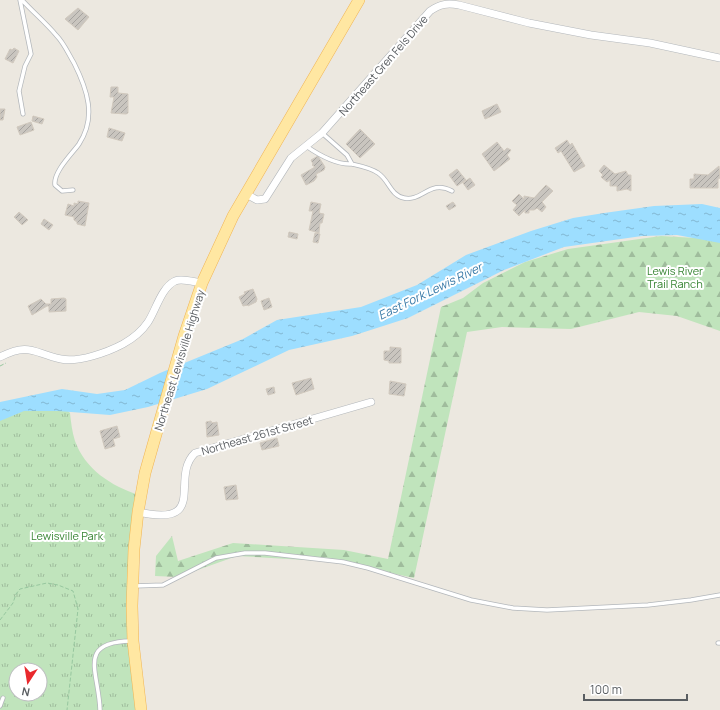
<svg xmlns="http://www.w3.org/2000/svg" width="720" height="710" font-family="Manrope,sans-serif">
	<defs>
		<pattern id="forest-firs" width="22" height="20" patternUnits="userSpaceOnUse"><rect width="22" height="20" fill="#c0e4bc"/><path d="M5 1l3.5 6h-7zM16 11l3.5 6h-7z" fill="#9fbc9c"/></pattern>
		<pattern id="park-tufts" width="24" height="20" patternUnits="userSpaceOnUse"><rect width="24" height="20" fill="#c0e4bc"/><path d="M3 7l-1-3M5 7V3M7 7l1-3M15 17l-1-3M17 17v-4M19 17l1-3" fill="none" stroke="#9fbc9c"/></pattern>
		<pattern id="water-ripples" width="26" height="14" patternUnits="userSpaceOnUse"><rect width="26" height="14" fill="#9ddeff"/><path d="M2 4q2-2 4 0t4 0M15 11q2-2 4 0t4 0" fill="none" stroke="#83b7d2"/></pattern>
		<pattern id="building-hatch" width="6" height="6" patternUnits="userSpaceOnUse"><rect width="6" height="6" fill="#c9c5bf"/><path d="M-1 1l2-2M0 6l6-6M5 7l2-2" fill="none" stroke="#a6a39f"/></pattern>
	</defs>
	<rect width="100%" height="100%" fill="#ece8e0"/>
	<path fill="url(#forest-firs)" d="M661 236 696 238 720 242V331L677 316 639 312 571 329 502 327 467 332 414 578 339 562 237 556 178 577 155 576 156 556 172 536 178 561 233 543 344 550 388 559 441 307 463 298 483 283 525 262 568 249Z"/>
	<path fill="url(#park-tufts)" fill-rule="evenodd" d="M67 410 70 413C71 422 72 432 75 441 85 469 111 486 139 495L134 549 141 710H0V419L17 411ZM16 670H40V694H16Z"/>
	<path fill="url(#water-ripples)" d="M702 204 720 208V243L677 235 642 236 564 247 504 270 408 318 352 336 289 350 207 389 148 407 110 415 58 411H24L0 421V402L62 389 97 394 125 390 160 373 243 339 277 320 361 307 417 285 466 255 531 231 573 218 604 213 654 206Z"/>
	<path fill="url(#building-hatch)" stroke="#d1c9be" d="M78 8 89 17 78 30 65 19Z
		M14 48 19 51 13 63 5 59 10 49 12 50Z
		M111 87H118V93L128 94V113L126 114 111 113 114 97H110Z
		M497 104 501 112 485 119 482 111Z
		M0 109H5L3 120H0Z
		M33 116 44 119 42 124 32 121Z
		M31 122 34 130 20 135 17 127Z
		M109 128 125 133 122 141 107 137Z
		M360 129 375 144 360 158 346 144Z
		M567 140 570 145 572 143 585 166 574 172 561 151 558 153 555 148Z
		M497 142 504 151 507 148 511 150 507 155 510 159 494 171 482 154Z
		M318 156 325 167 324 170 316 174 317 177 314 181 306 185 301 175 315 167 312 165 313 164 311 160Z
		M604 165 615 174 626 171 628 175H631V191L627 189 617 191V186H610V180L607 182 601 177 603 175 599 171Z
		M719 166 720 178 718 179V188H690V179H694V174L708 175Z
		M457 169 466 180 457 186 449 175Z
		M470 178 475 185 468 190 463 183Z
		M546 185 553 191 542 202 546 207 542 212 537 208 534 210H529V213H525V210L519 216 513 210 517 205 512 201 519 194 524 199V196L534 198Z
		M78 201 89 203 85 226 77 224V222L74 220V217L65 215 68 204 74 206V203L78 204Z
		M311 202 321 204 319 213 324 214 322 223H320L319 233 309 230 313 211H309Z
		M453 202 456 206 449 210 446 206Z
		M19 212 28 220 22 225 14 217Z
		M44 219 53 225 49 230 41 224Z
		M289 232 298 234 297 239 288 237Z
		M315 233 320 234 318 243 313 242Z
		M253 289 257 299 256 302 248 306V305L243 306 239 297 245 294 244 292Z
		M64 298 66 299V311L49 312V306H47L32 315 28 306 41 299 46 304H51V299Z
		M269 298 272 307 264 310 261 301Z
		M390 347 401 348V363H389V361L384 360V351H390Z
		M311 378 314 389 296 395 292 383Z
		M390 381 406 384 404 396 389 394Z
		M274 387 275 393 268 395 266 389Z
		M211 421 212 423 217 422 219 435 207 437 206 422Z
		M117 426 120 437 113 439 115 446 105 449 100 431Z
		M277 438 279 446 262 450 260 443Z
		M236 485 238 499 226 500 224 487Z"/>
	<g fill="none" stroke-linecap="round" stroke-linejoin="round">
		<defs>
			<path id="service" d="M20 0 31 54 25 66 19 91 23 114
				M22 0C33 12 46 23 56 35 64 43 68 53 74 63 87 89 97 117 79 144 72 154 53 172 55 185L62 191 73 190
				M322 133 347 155 352 164C361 166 371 168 378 173 389 180 390 195 404 198 422 202 430 179 452 191
				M306 146C319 155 336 165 352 164
				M134 586 163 585 216 558 245 553H265L343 562 368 568 471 600 513 608 547 610 648 605 691 600 720 595
				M718 643H720
				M0 706 3 698
				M100 710C99 672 76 642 131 641"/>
			<path id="minor" d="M246 194 257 200 265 199 291 158 322 133 430 11C440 4 447 3 459 5L529 23 591 35 650 43 720 58
				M0 357C30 342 33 353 61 359 78 363 108 352 123 344 132 339 142 331 148 322 156 310 161 288 175 281 182 278 194 282 202 283
				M138 512C210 528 169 478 195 453L371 402"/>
			<path id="primary" d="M141 710 133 641 132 606 134 549 138 512 145 473 184 336 202 283 233 216 359 0"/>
		</defs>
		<use href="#service" stroke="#b3b7bb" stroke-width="5"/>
		<use href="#minor" stroke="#b3b7bb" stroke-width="8"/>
		<use href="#primary" stroke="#f1b554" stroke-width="12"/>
		<path stroke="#97c79f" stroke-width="1" stroke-dasharray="4 2" stroke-linecap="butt" d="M0 366 6 363
			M0 620 13 603 16 594 20 589 47 583 58 585 73 591 78 609 67 710"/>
		<use href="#service" stroke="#fff" stroke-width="3.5"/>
		<use href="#minor" stroke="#fff" stroke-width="7"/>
		<use href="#primary" stroke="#ffe7a2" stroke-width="11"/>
	</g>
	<g text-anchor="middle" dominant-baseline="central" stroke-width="4" stroke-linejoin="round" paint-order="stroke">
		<g font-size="11" fill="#595d61" stroke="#fff">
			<text transform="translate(383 65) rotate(-49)">Northeast Gren Fels Drive</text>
			<text transform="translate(179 360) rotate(-73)">Northeast Lewisville Highway</text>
			<text transform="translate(257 435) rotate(-16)">Northeast 261st Street</text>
		</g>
		<g font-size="11" fill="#388534" stroke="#fff">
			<text x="675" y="270">Lewis River<tspan x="675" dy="13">Trail Ranch</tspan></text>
			<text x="67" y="535">Lewisville Park</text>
		</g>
		<g font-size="12" font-style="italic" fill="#397aa7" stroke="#fff">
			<text transform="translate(430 291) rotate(-26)">East Fork Lewis River</text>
		</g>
	</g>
	<g transform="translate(28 682) rotate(192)"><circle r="19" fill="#ffffff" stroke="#bdbec0"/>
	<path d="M0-3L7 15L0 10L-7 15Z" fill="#e9292d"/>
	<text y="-6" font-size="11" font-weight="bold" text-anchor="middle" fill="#595d61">N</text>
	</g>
	<path d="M584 694v6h103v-6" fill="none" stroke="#595d61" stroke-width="2"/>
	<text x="590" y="694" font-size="12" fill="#595d61" stroke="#ffffff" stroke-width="3" paint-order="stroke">100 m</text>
</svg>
